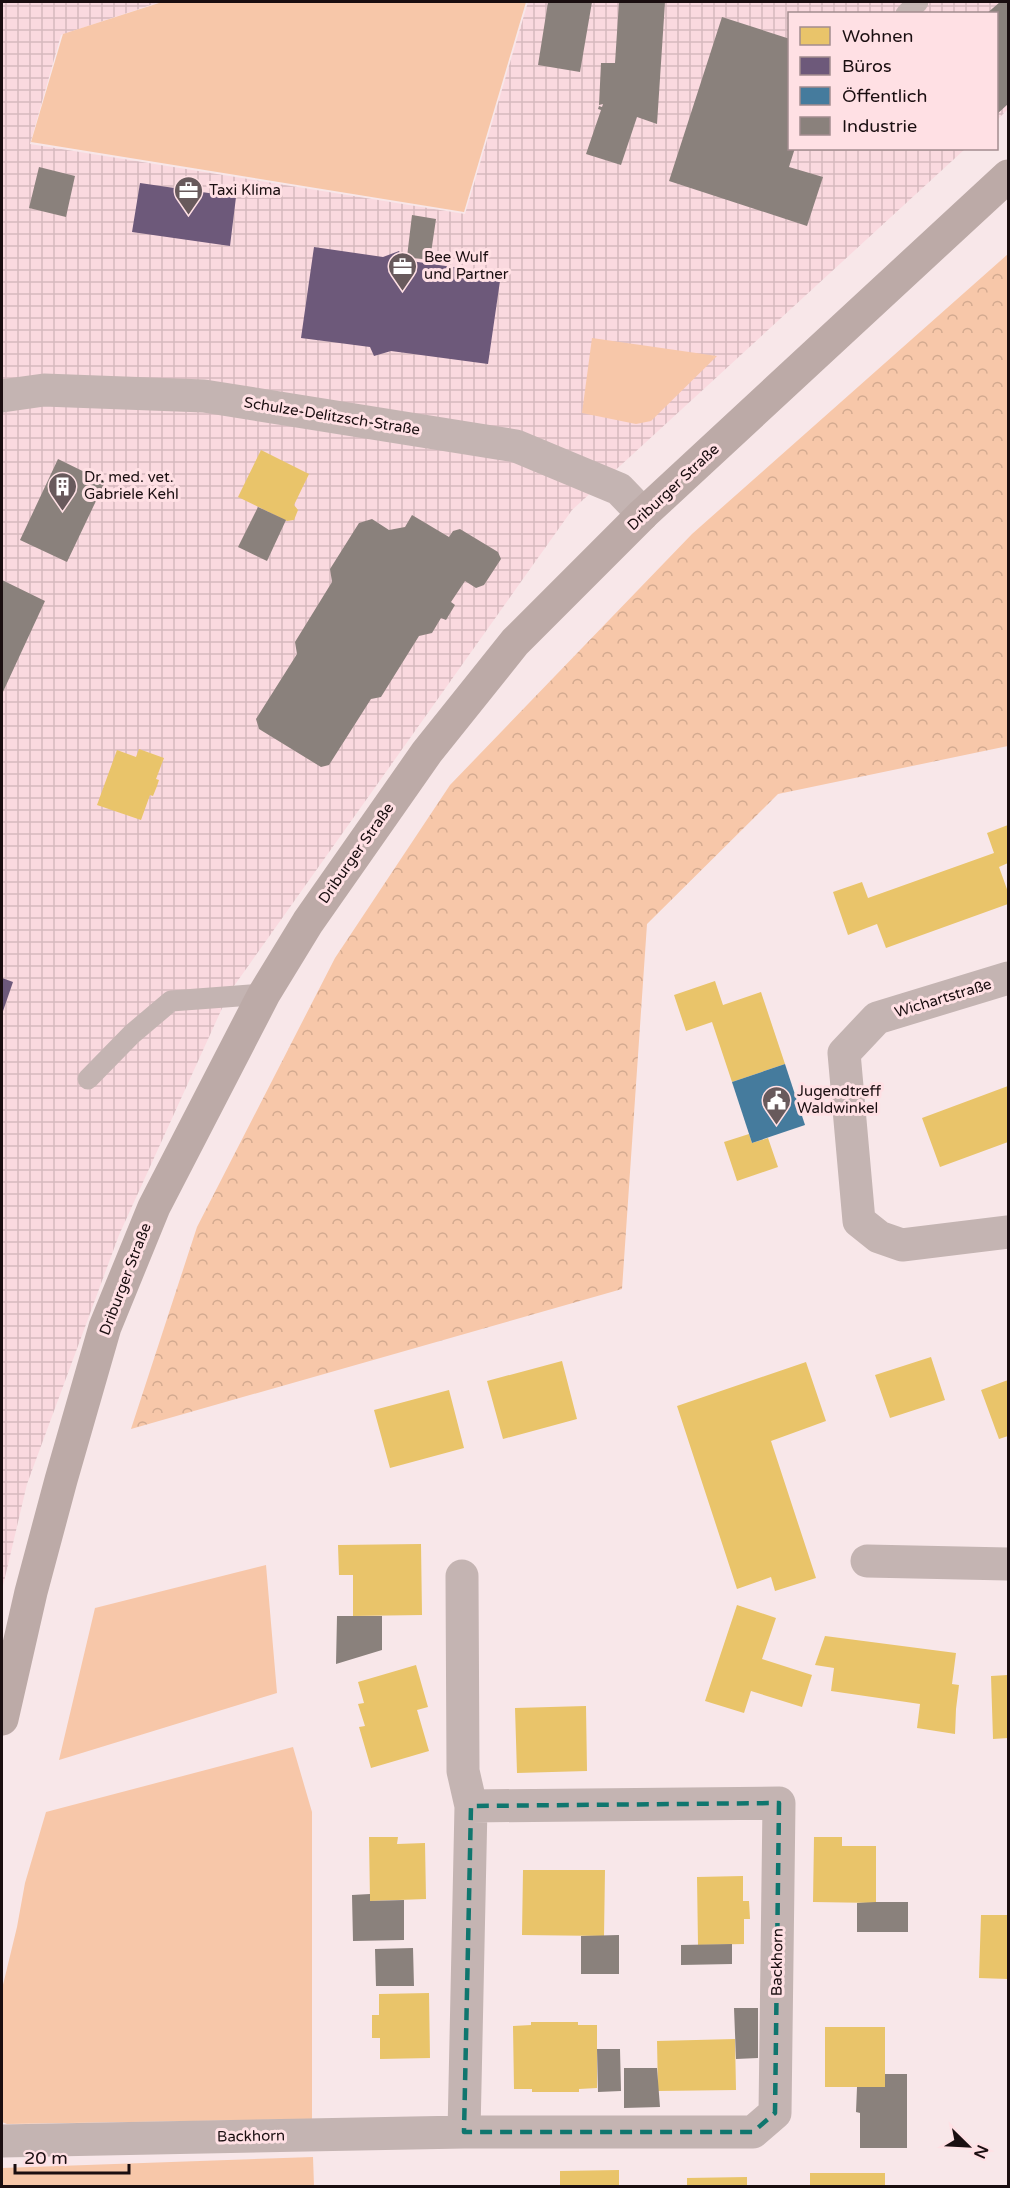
<svg xmlns="http://www.w3.org/2000/svg" width="1010" height="2188" font-family="'Varela Round',sans-serif">
	<defs>
		<pattern id="industrial-grid" width="8" height="8" patternUnits="userSpaceOnUse" patternTransform="scale(1.5)"><rect width="8" height="8" fill="#fad9df"/><path d="M0 4h8M4 0v8" fill="none" stroke="#d6b9be"/></pattern>
		<pattern id="forest-crowns" width="20" height="18" patternUnits="userSpaceOnUse" patternTransform="scale(1.5)"><rect width="20" height="18" fill="#f7c7a9"/><path d="M2 6a3 3 0 1 1 6 0M12 15a3 3 0 1 1 6 0" fill="none" stroke="#d3aa90"/></pattern>
	</defs>
	<rect width="100%" height="100%" fill="#f8e7e9"/>
	<path fill="url(#industrial-grid)" d="M2 2H160L61 35 30 144 465 214 528 2H1008V109L997 120 996 14H790V148L965 149 572 510 229 993 119 1235 27 1484 2 1590Z"/>
	<path fill="#f7c7a9" d="M162 2H526L464 212 31 142 63 34Z
		M592 338 717 356 651 421 636 424 582 413Z
		M266 1565 277 1693 59 1760 95 1608Z
		M293 1747 312 1812V2119L7 2124 2 2122V1989L17 1927 25 1883 46 1812Z
		M313 2157 314 2186H2V2168Z"/>
	<path fill="url(#forest-crowns)" d="M1008 254V746L778 794 647 924 622 1289 131 1429 197 1227 335 958 450 785 692 534Z"/>
	<path fill="#e9c46a" d="M261 450 309 474 294 505 298 510 294 520 287 521 238 497Z
		M139 749 164 758 156 779 159 780 157 786 153 796 150 795 141 820 97 805 117 750 136 757Z
		M1008 825V863L999 867 1008 892V904L886 948 877 924 848 935 833 892 862 882 868 898 994 853 987 833Z
		M715 981 723 1005 761 992 785 1064 732 1082 712 1022 686 1031 674 995Z
		M1008 1086V1142L940 1167 922 1118Z
		M749 1134 752 1143 768 1138 778 1167 737 1181 724 1142Z
		M931 1357 945 1400 890 1418 875 1375Z
		M562 1361 577 1419 503 1439 487 1381Z
		M806 1362 826 1421 771 1441 816 1578 775 1591 771 1577 737 1589 677 1406Z
		M1008 1380V1436L999 1439 981 1390Z
		M449 1390 464 1448 390 1468 374 1410Z
		M421 1544 422 1615 353 1616V1575H339L338 1545Z
		M737 1605 776 1618 762 1659 812 1675 802 1707 751 1691 744 1713 705 1701Z
		M825 1636 956 1653 952 1684 959 1685 956 1709 955 1734 917 1728 920 1704 831 1691 834 1668 815 1665Z
		M416 1665 428 1707 417 1710 429 1751 371 1768 359 1727 365 1726 358 1704 364 1703 358 1682Z
		M1008 1675V1738L993 1739 991 1676Z
		M586 1706 587 1771 517 1773 515 1708Z
		M369 1837H398L397 1844 425 1843 426 1899 370 1901Z
		M814 1837H842V1846H876V1903L813 1902Z
		M523 1870H605L604 1936 522 1935Z
		M743 1876V1901H749L750 1919H744V1944L698 1945 697 1877Z
		M981 1915H1008V1979L979 1978Z
		M429 1993 430 2058 380 2059V2038H372V2015H379V1994Z
		M531 2022H578V2025H597V2088L579 2089V2092H532V2089H514L513 2026 531 2025Z
		M825 2027H885V2087H825Z
		M735 2039 736 2090 658 2091 657 2041Z
		M619 2170V2186H560V2171Z
		M810 2173H885V2186H810Z
		M747 2177V2186H687V2178Z"/>
	<path fill="#6d597a" d="M140 183 236 197 230 246 132 232Z
		M314 247 383 257 399 251 404 260 501 274 488 364 391 351 374 356 370 347 301 338Z
		M2 978 13 982 2 1014Z"/>
	<path fill="#457b9d" d="M785 1064 805 1125 752 1143 732 1082Z"/>
	<path fill="#8a817c" d="M548 2H592L580 72 538 65Z
		M619 2H665L657 124 637 117 621 165 586 154 601 110 598 109 599 106 602 107 603 104 599 105 601 63H615Z
		M1000 2H1008V104L996 115V14H986Z
		M722 17 790 39V148H795L789 167 823 177 807 226 669 181Z
		M39 167 75 176 66 217 29 208Z
		M412 215 436 219 430 260 407 257Z
		M58 459 105 482 67 562 20 540Z
		M258 507 286 520 267 561 238 547Z
		M412 515 449 537 453 531 460 529 498 552 501 559 484 585 476 588 465 581 451 602 455 605 446 620 441 618 432 633 419 636 381 697 371 699 329 765 321 767 259 729 256 719 297 654 295 642 332 582 330 569 359 523 372 519 389 530 405 527Z
		M2 580 45 601 2 694Z
		M337 1616H382V1650L336 1664Z
		M370 1894V1901L404 1900V1940L353 1941 352 1895Z
		M876 1902H908V1932H857V1903Z
		M619 1935V1974H581V1936Z
		M732 1944V1964L681 1965V1945Z
		M413 1948 414 1986H376L375 1949Z
		M734 2008H758V2058L736 2059Z
		M597 2049H620L621 2091 598 2092Z
		M624 2068H657L660 2107 624 2108Z
		M885 2074H907V2148H860V2113L856 2112 857 2087H885Z"/>
	<g fill="none" stroke-linecap="round" stroke-linejoin="round">
		<path stroke="#c4b4b2" stroke-width="21" d="M906 14 918 2
			M88 1079 132 1034 171 1001 264 994"/>
		<path stroke="#c4b4b2" stroke-width="33" d="M2 396 44 390 204 396 516 446 619 489 643 514
			M1008 978 877 1018 844 1053 859 1221 879 1237 902 1245 1008 1232
			M867 1561 1008 1564
			M462 1576 463 1771 471 1806
			M2 2141 464 2132H753L775 2113 779 1803 471 1806 464 2132"/>
		<path stroke="#bcaaa7" stroke-width="33" d="M2 1719 31 1592 61 1480 105 1327 154 1207 264 994 308 922 427 752 515 642 643 514 1008 176"/>
	</g>
	<path fill="none" stroke="#0f766e" stroke-width="4.5" stroke-dasharray="12 8" stroke-linejoin="round" d="M779 1803 775 2113 753 2132H464L471 1806Z"/>
	<defs>
		<symbol id="office-pin" viewBox="-11 -11 22 30"><path d="M0 17L-7.5 6A9.5 9.5 0 1 1 7.5 6Z" fill="#685a5c" stroke="#ffe0e4"/><path d="M-6-3h4V-5.5h4V-3h4V5H-6ZM-1-4.5V-3h2v-1.5ZM-6 0V1H6V0Z" fill="#fff"/></symbol>
		<symbol id="building-pin" viewBox="-11 -11 22 30"><path d="M0 17L-7.5 6A9.5 9.5 0 1 1 7.5 6Z" fill="#685a5c" stroke="#ffe0e4"/><path d="M-4-6H4V6H1V3H-1V6H-4ZM-2.5-4.3h1.7v1.8h-1.7ZM.8-4.3h1.7v1.8H.8ZM-2.5-1h1.7V.8h-1.7ZM.8-1h1.7V.8H.8Z" fill="#fff"/></symbol>
		<symbol id="civic-pin" viewBox="-11 -11 22 30"><path d="M0 17L-7.5 6A9.5 9.5 0 1 1 7.5 6Z" fill="#685a5c" stroke="#ffe0e4"/><path d="M-.6-6.5H3V-4.5H.6V-3L4-1V1h2V6H-6V1h2V-1L-.6-3ZM-1.2 2.5V6h2.4V2.5Z" fill="#fff"/></symbol>
	</defs>
	<g fill-rule="evenodd">
		<use href="#office-pin" x="172" y="174" width="33" height="45"/>
		<use href="#office-pin" x="386" y="250" width="33" height="45"/>
		<use href="#building-pin" x="46" y="470" width="33" height="45"/>
		<use href="#civic-pin" x="760" y="1084" width="33" height="45"/>
	</g>
	<g text-anchor="middle" dominant-baseline="central" stroke-width="6" stroke-linejoin="round" paint-order="stroke">
		<g font-size="15" fill="#1a0e10" stroke="#ffe0e4" text-anchor="start">
			<text x="209" y="190">Taxi Klima</text>
			<text x="424" y="257">Bee Wulf<tspan x="424" dy="17">und Partner</tspan></text>
			<text x="84" y="477">Dr. med. vet.<tspan x="84" dy="17">Gabriele Kehl</tspan></text>
			<text x="797" y="1091">Jugendtreff<tspan x="797" dy="17">Waldwinkel</tspan></text>
		</g>
		<g font-size="15" fill="#1a0e10" stroke="#ffe0e4">
			<text transform="translate(332 416) rotate(9)">Schulze-Delitzsch-Straße</text>
			<text transform="translate(673 487) rotate(-43)">Driburger Straße</text>
			<text transform="translate(356 853) rotate(-55)">Driburger Straße</text>
			<text transform="translate(943 998) rotate(-17)">Wichartstraße</text>
			<text transform="translate(125 1279) rotate(-69)">Driburger Straße</text>
			<text transform="translate(777 1962) rotate(-89)">Backhorn</text>
			<text transform="translate(251 2136) rotate(-1)">Backhorn</text>
		</g>
	</g>
	<rect width="1010" height="2188" fill="none" stroke="#1a0e10" stroke-width="6"/>
	<rect x="788" y="12" width="210" height="138" fill="#ffe0e4" stroke="#a38c8f" stroke-width="1.5"/>
	<rect x="800" y="27" width="30" height="18" fill="#e9c46a" stroke="#a38c8f" stroke-width="1.5"/>
	<text x="842" y="42" font-size="18" fill="#1a0e10">Wohnen</text>
	<rect x="800" y="57" width="30" height="18" fill="#6d597a" stroke="#a38c8f" stroke-width="1.5"/>
	<text x="842" y="72" font-size="18" fill="#1a0e10">Büros</text>
	<rect x="800" y="87" width="30" height="18" fill="#457b9d" stroke="#a38c8f" stroke-width="1.5"/>
	<text x="842" y="102" font-size="18" fill="#1a0e10">Öffentlich</text>
	<rect x="800" y="117" width="30" height="18" fill="#8a817c" stroke="#a38c8f" stroke-width="1.5"/>
	<text x="842" y="132" font-size="18" fill="#1a0e10">Industrie</text>
	<g transform="translate(968 2146) rotate(114)" stroke="#ffe0e4" stroke-width="4.5" paint-order="stroke">
	<path d="M0-4.5L10 22L0 15L-10 22Z" fill="#1a0e10"/>
	<text y="-9" font-size="16" font-weight="bold" text-anchor="middle" fill="#1a0e10">N</text>
	</g>
	<path d="M15 2164v9h114v-9" fill="none" stroke="#1a0e10" stroke-width="3"/>
	<text x="24" y="2164" font-size="18" fill="#1a0e10" stroke="#ffe0e4" stroke-width="4.5" paint-order="stroke">20 m</text>
</svg>
